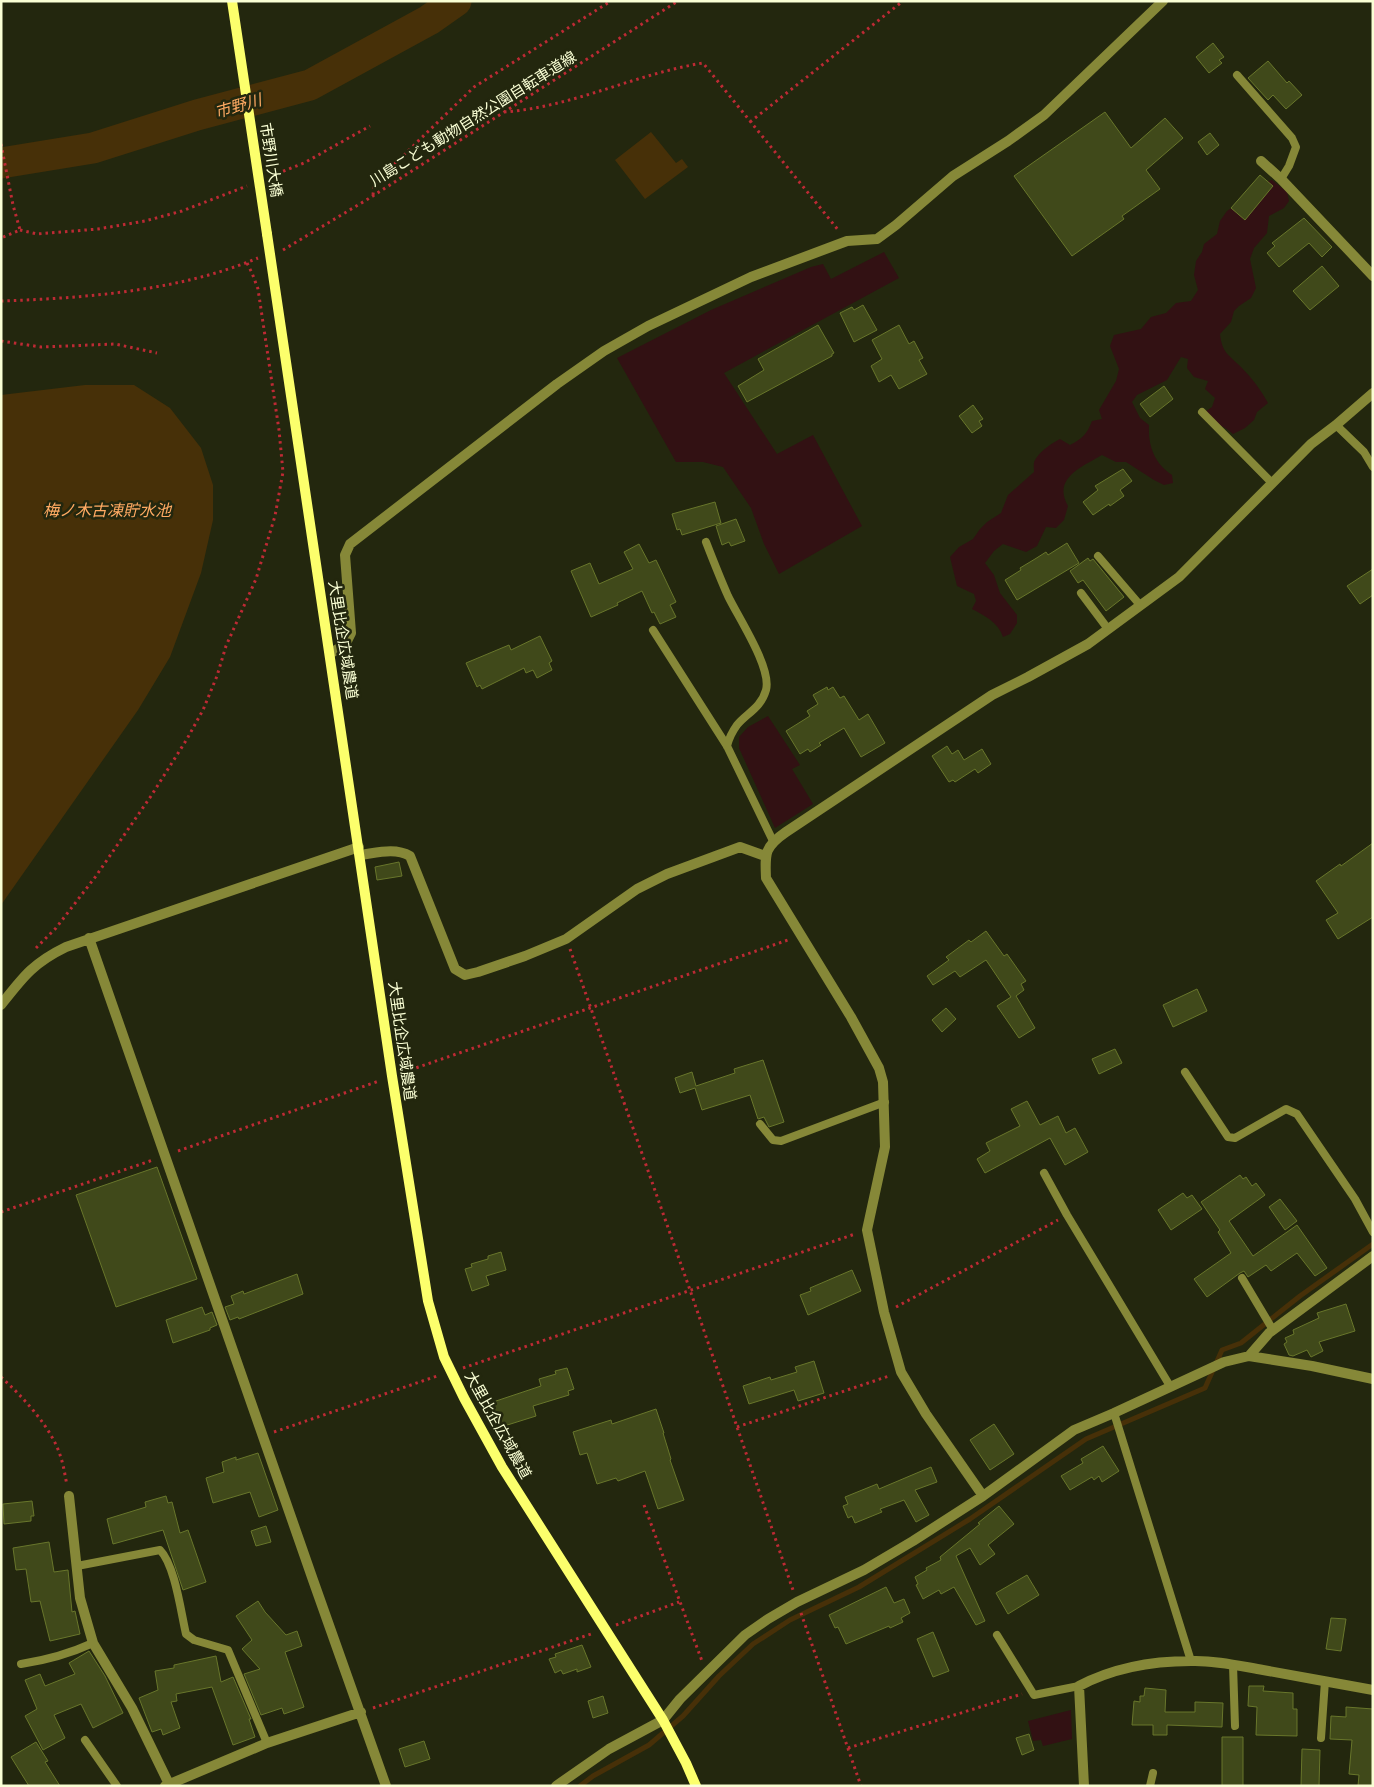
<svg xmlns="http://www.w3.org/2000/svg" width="1374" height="1787" font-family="'Fira Sans Condensed','Noto Sans JP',sans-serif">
	<rect width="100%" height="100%" fill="#23270e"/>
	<path fill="#321113" d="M1272 180 1287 192 1289 201 1284 208 1269 216 1267 233 1254 248 1250 259 1256 288 1251 298 1239 306 1234 311 1231 322 1220 334C1222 353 1229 355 1241 367 1252 378 1261 390 1268 403L1257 412 1254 420 1245 428 1233 434C1225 427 1218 423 1207 423L1205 412 1212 407 1215 398 1205 389 1208 381 1194 377 1187 368 1188 359 1181 357 1167 380 1137 395 1132 402 1140 418 1149 425C1148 446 1154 463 1172 475L1173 483 1164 485 1154 480 1126 462H1116L1102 455C1082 467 1052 478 1068 506L1064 520 1056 528 1046 527 1037 546 1026 552 1003 544 994 551 985 563 994 575 1000 593 1017 615V623L1010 634 1003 637C998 622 985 616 972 609L976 601 974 594 957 586 950 557 959 547 973 539 980 529 987 522 1001 513 1008 495 1034 472C1034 468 1033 463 1035 460 1040 451 1052 443 1060 439L1070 445C1082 439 1087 434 1092 421L1102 419 1099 410 1116 381 1119 369 1110 346 1114 335 1141 329 1151 317 1166 313 1176 303 1191 301 1198 290 1194 275 1196 261 1202 252 1204 244 1217 234 1220 221 1227 211 1239 203 1265 182Z
		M884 252 899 278 724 373 777 454 813 435 862 526 779 574 764 544 751 508 723 467 703 462H676L617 358 711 310 811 267 823 264 831 279Z
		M768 716 800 765 792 769 813 804 775 828 739 748V737L748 727Z
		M1071 1710 1072 1739 1043 1746 1041 1740 1033 1741 1028 1721Z"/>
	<path fill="#473008" d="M651 132 676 163 682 159 688 167 645 199 615 160Z
		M85 385H134L170 408 201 448 213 485V520L201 573 170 657 138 710 1 905V395Z"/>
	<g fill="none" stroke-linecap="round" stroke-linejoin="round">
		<path stroke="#473008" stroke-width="5" d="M580 1786 593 1776 649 1745 683 1716 719 1676 753 1644 790 1620 859 1587 970 1519 1086 1439 1205 1388 1222 1350 1241 1343 1300 1296 1373 1244"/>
		<path stroke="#473008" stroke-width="31" d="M1 163 93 148 197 115 310 85 429 20 456 1"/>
	</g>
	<path fill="#40491a" stroke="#68762b" d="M1213 43 1224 57 1219 60 1222 63 1209 73 1196 57Z
		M1268 61 1287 83 1289 81 1302 95 1286 109 1273 95 1268 100 1248 78Z
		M1105 112 1131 148 1165 118 1183 138 1146 170 1160 189 1122 216 1124 219 1072 256 1014 176Z
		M1210 133 1219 145 1207 155 1198 142Z
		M1260 175 1273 186 1245 220 1231 208Z
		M1304 218 1332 247 1322 257 1309 243 1279 267 1267 253 1275 246 1272 243Z
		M1322 266 1339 286 1310 310 1293 291Z
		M863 305 877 330 854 342 840 313 852 307 854 310Z
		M818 325 834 353 832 354V356L747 402 738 386 764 370 758 359Z
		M899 325 909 344 914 341 923 358 919 360 927 374 899 389 891 375 879 382 871 366 882 359 872 340Z
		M1164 386 1173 399 1150 417 1140 404Z
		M973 405 983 419 979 421 982 426 972 433 959 416Z
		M1123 469 1132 481 1120 490 1124 496 1110 506 1109 504 1093 515 1083 502 1098 490 1095 486Z
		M715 502 721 523 682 535 680 529 677 530 672 514Z
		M736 519 745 541 731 546 729 542 722 545 716 526Z
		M1067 543 1079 563 1017 600 1005 580 1021 570 1020 568 1035 559 1046 552 1048 555Z
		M639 544 649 563 656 560 676 602 670 605 676 617 660 624 654 612 652 613 642 591 617 603 618 605 591 617 571 571 590 563 599 584 633 569 624 552Z
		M1088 558 1090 561 1093 559 1124 597 1106 611 1083 580 1078 583 1070 571Z
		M1373 569V595L1360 604 1347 586Z
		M540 636 552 661 549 663 552 670 537 678 533 670 526 673 524 668 482 689 480 685 477 687 466 663 509 645 511 650Z
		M827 687 828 690 833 687 840 698 844 696 859 720 868 714 885 743 861 757 844 728 819 743 821 745 810 752 808 749 800 754 786 731 810 716 807 711 818 704 813 695Z
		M947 746 952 754 958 750 964 760 982 749 991 764 978 773 975 769 955 782 953 780 949 782 932 756Z
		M1373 843V917L1338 939 1326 920 1338 913 1316 881 1340 864 1341 866Z
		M399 862 402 876 377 880 375 867Z
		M986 931 1004 956 1007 954 1026 981 1021 984 1024 990 1016 996 1035 1028 1019 1038 997 1006 1011 997 986 960 960 977 955 971 933 985 927 976 949 960 946 957 969 940 971 942Z
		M1197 989 1207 1011 1173 1027 1163 1005Z
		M946 1008 956 1019 942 1032 932 1020Z
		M1115 1049 1122 1063 1099 1074 1092 1059Z
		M763 1060 784 1122 769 1127 764 1117 758 1119 750 1095 702 1110 695 1088 680 1093 675 1078 692 1072 696 1086 735 1073 734 1069Z
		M1027 1101 1040 1125 1058 1116 1066 1133 1075 1128 1088 1152 1065 1165 1050 1138 985 1173 977 1159 990 1151 986 1143 1020 1126 1011 1109Z
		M157 1167 197 1279 116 1307 76 1195Z
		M1240 1175 1243 1179 1246 1177 1252 1186 1256 1183 1265 1195 1229 1221 1253 1256 1297 1225 1327 1268 1315 1276 1297 1253 1271 1271 1266 1265 1248 1277 1244 1271 1240 1273 1207 1297 1194 1279 1231 1253 1218 1232 1220 1230 1201 1202Z
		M1183 1193 1187 1198 1192 1195 1202 1209 1171 1230 1158 1210Z
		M1280 1199 1297 1221 1285 1230 1269 1207Z
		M501 1252 506 1270 486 1276 489 1285 472 1291 465 1269 472 1267 471 1264 488 1259V1256Z
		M852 1270 861 1291 808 1315 800 1295 811 1291 810 1288Z
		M297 1274 303 1294 239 1319 238 1317 230 1320 225 1307 234 1304 231 1296 243 1291 244 1294Z
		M1346 1304 1355 1331 1319 1342 1323 1351 1311 1357 1307 1350 1293 1356 1289 1355 1284 1344 1287 1342 1285 1338 1294 1334 1293 1330 1319 1318 1317 1313Z
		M202 1307 205 1315 212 1312 217 1325 210 1328V1330L173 1343 166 1320Z
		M814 1361 824 1393 798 1401 794 1390 749 1404 743 1386 770 1377 771 1380 797 1372 795 1367Z
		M567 1368 574 1389 568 1391 569 1395 533 1406 536 1416 501 1427 493 1402 541 1386 539 1379 556 1374 555 1371Z
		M656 1409 664 1433H663L671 1459 670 1460 684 1500 658 1509 645 1471 618 1481 616 1478 597 1484 587 1453 580 1455 573 1432 611 1420 612 1424Z
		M994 1424 1014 1454 990 1470 970 1440Z
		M1103 1446 1119 1471 1102 1482 1099 1476 1094 1480 1092 1477 1070 1490 1061 1476 1083 1463 1081 1459Z
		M258 1453 278 1510 259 1517 250 1492 213 1503 206 1478 224 1472 222 1462 236 1457V1460Z
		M931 1467 937 1482 915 1490 929 1515 916 1522 904 1500 880 1509 882 1512 855 1523 852 1516 848 1518 843 1506 848 1504 845 1497 877 1484 879 1489Z
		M166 1496 168 1503 172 1502 180 1533 188 1530 206 1582 183 1590 163 1530 113 1544 107 1519 146 1507 145 1502Z
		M32 1501 34 1516H31V1521L4 1524 3 1504Z
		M999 1506 1014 1524 988 1545 995 1554 980 1565 970 1548 956 1556 985 1621 976 1625 954 1587 941 1594 939 1590 923 1599 916 1585 918 1584 915 1577 927 1570 926 1568 941 1560 940 1557 980 1524 978 1523Z
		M266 1526 271 1542 256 1546 251 1531Z
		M49 1542 54 1572 68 1570 72 1612 75 1611 80 1634 50 1641 40 1601 31 1602 26 1569 16 1570 13 1548Z
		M1027 1575 1039 1595 1008 1614 996 1593Z
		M886 1587 894 1603 904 1599 910 1613 901 1618 903 1622 890 1628 889 1626 846 1644 838 1627 835 1628 829 1615Z
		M258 1601 265 1612 286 1635 297 1631 302 1646 285 1652 304 1707 284 1714 282 1708 261 1715 244 1674 260 1669 242 1649 252 1640 236 1616Z
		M1331 1618 1346 1619 1341 1651 1326 1649Z
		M933 1632 949 1671 933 1677 917 1639Z
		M582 1645 591 1667 577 1672V1669L563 1674 561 1670 555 1673 549 1659 556 1657 555 1654Z
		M89 1651 105 1676 123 1713 93 1728 81 1704 54 1715 65 1738 43 1750 25 1716 37 1709 25 1680 40 1674 45 1686 75 1674 69 1663Z
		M216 1656 221 1682 233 1677 251 1719H249L255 1737 233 1745 212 1687 176 1694 177 1701 171 1702 180 1728 163 1735 161 1729 152 1732 139 1698 158 1690 155 1671 174 1668V1665Z
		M1249 1686H1264L1263 1691 1293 1693V1709H1297V1736L1256 1735 1257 1707 1248 1706Z
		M1145 1688 1166 1690 1165 1712H1195V1702L1223 1703 1222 1727 1167 1725V1735H1153V1725H1132L1134 1701 1140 1702V1696H1144Z
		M603 1696 608 1713 593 1718 588 1701Z
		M1346 1707 1373 1709V1786H1358L1359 1775 1349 1774 1352 1740 1330 1739 1331 1716 1346 1717Z
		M1029 1734 1034 1750 1022 1755 1016 1738Z
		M1222 1737H1243V1786H1222Z
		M424 1741 430 1759 405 1767 399 1749Z
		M36 1742 48 1761 45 1762 60 1786H29L11 1757Z
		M1302 1749 1320 1750 1319 1786H1301Z"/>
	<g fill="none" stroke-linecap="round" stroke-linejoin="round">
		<path stroke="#bd2a34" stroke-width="3" stroke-dasharray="2.5 4" stroke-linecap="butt" d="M504 112C573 107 635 74 703 63L839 231
			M750 122 903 1
			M1 144 13 205 20 230 1 238
			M271 176 304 163 370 126
			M373 195 374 185 379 179 474 87 611 1
			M20 230 37 234 98 229 145 221 182 211 247 186
			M283 250 368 199 678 1
			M1 301C86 298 179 291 258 258
			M1 341 41 347 115 344 157 353
			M36 948 56 928 96 876 151 796 187 739 203 710 217 676 226 646 256 579 275 516 283 472 279 430 258 289 252 273 247 263
			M570 949 690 1290 793 1590
			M404 1072 788 940
			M178 1151 379 1081
			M1 1212 153 1160
			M896 1307 1058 1220
			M463 1368 855 1234
			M1 1377C23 1397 53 1429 61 1458 64 1467 65 1476 67 1485
			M737 1427 889 1376
			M274 1432 440 1375
			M644 1505 702 1661
			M801 1613 861 1786
			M616 1625 679 1602
			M373 1708 594 1633
			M848 1748 1022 1694"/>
		<path stroke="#868838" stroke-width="8" d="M1237 75 1292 138 1296 147 1289 166 1281 179
			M1202 412 1272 483
			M1336 425 1364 452 1373 467
			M706 542C713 560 720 578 728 596 738 617 772 668 766 690 761 708 747 713 737 725 732 732 729 738 727 746
			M1098 556 1140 605
			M1081 593 1108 629
			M653 630 727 746 773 841
			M1185 1072 1228 1137 1235 1138 1286 1109 1297 1114 1355 1199 1373 1232
			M760 1124 773 1140 781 1141 885 1102
			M1044 1173 1067 1215 1170 1386
			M1242 1278 1273 1330
			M1114 1413 1191 1661
			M77 1566 160 1550C175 1565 181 1613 186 1634L194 1640 228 1650 267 1743
			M997 1635 1034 1695 1079 1686
			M21 1664C47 1660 69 1654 93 1643
			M1233 1665 1235 1726
			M1321 1738 1325 1681
			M85 1740 117 1786
			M1150 1786 1153 1773"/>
		<path stroke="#868838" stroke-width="10" d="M1261 161 1281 179 1373 276
			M330 654 346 643 351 633 345 555 350 544 557 384 604 351 648 326 751 277 847 241 877 239 896 225 953 176 1008 141 1044 115 1163 1
			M360 855C376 853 395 847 410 856L455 969 465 975 478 972 525 956 566 939 637 889 667 874 740 847 765 856
			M89 938 313 1580 386 1786
			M1 1005C23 977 33 963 66 947L359 847
			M1249 1356 1269 1333 1373 1256
			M69 1496 80 1598 93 1643 132 1708 169 1784
			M983 1496 926 1414 901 1372 884 1312 867 1230 885 1147 883 1082 879 1068 851 1017 766 878C765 854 764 847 786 832L992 695 1028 677 1088 644 1179 577 1311 444 1336 425 1373 393
			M165 1786 267 1743 361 1712
			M556 1786 609 1749 663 1720 680 1699 745 1635 768 1619 797 1602 864 1570 913 1541 983 1496 1074 1430 1114 1413 1224 1362 1249 1356 1312 1366 1373 1379
			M1084 1786 1079 1686C1113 1668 1153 1661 1191 1661 1215 1660 1240 1666 1263 1670 1300 1677 1336 1683 1373 1690"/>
		<path stroke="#fcff6c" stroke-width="10" d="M267 234 392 1076 428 1301 444 1357 464 1398 502 1467 663 1720 686 1763 696 1786"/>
		<path stroke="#fcff6c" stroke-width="10" d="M232 1 267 234"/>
	</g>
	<g text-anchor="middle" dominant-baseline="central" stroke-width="5" stroke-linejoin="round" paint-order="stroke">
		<g font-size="15" fill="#faffd5" stroke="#23270e">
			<text transform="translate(473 119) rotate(-32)">川島こども動物自然公園自転車道線</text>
			<text transform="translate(271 160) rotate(81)">市野川大橋</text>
			<text transform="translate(343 640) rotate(81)">大里比企広域農道</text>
			<text transform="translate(402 1041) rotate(82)">大里比企広域農道</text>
			<text transform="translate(498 1425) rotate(61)">大里比企広域農道</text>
		</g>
		<g font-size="16" font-style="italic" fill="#ffaa63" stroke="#23270e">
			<text transform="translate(238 106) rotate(-16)">市野川</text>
			<text x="107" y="510">梅ノ木古凍貯水池</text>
		</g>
	</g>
	<rect width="1374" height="1787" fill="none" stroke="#faffd5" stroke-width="5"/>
</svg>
